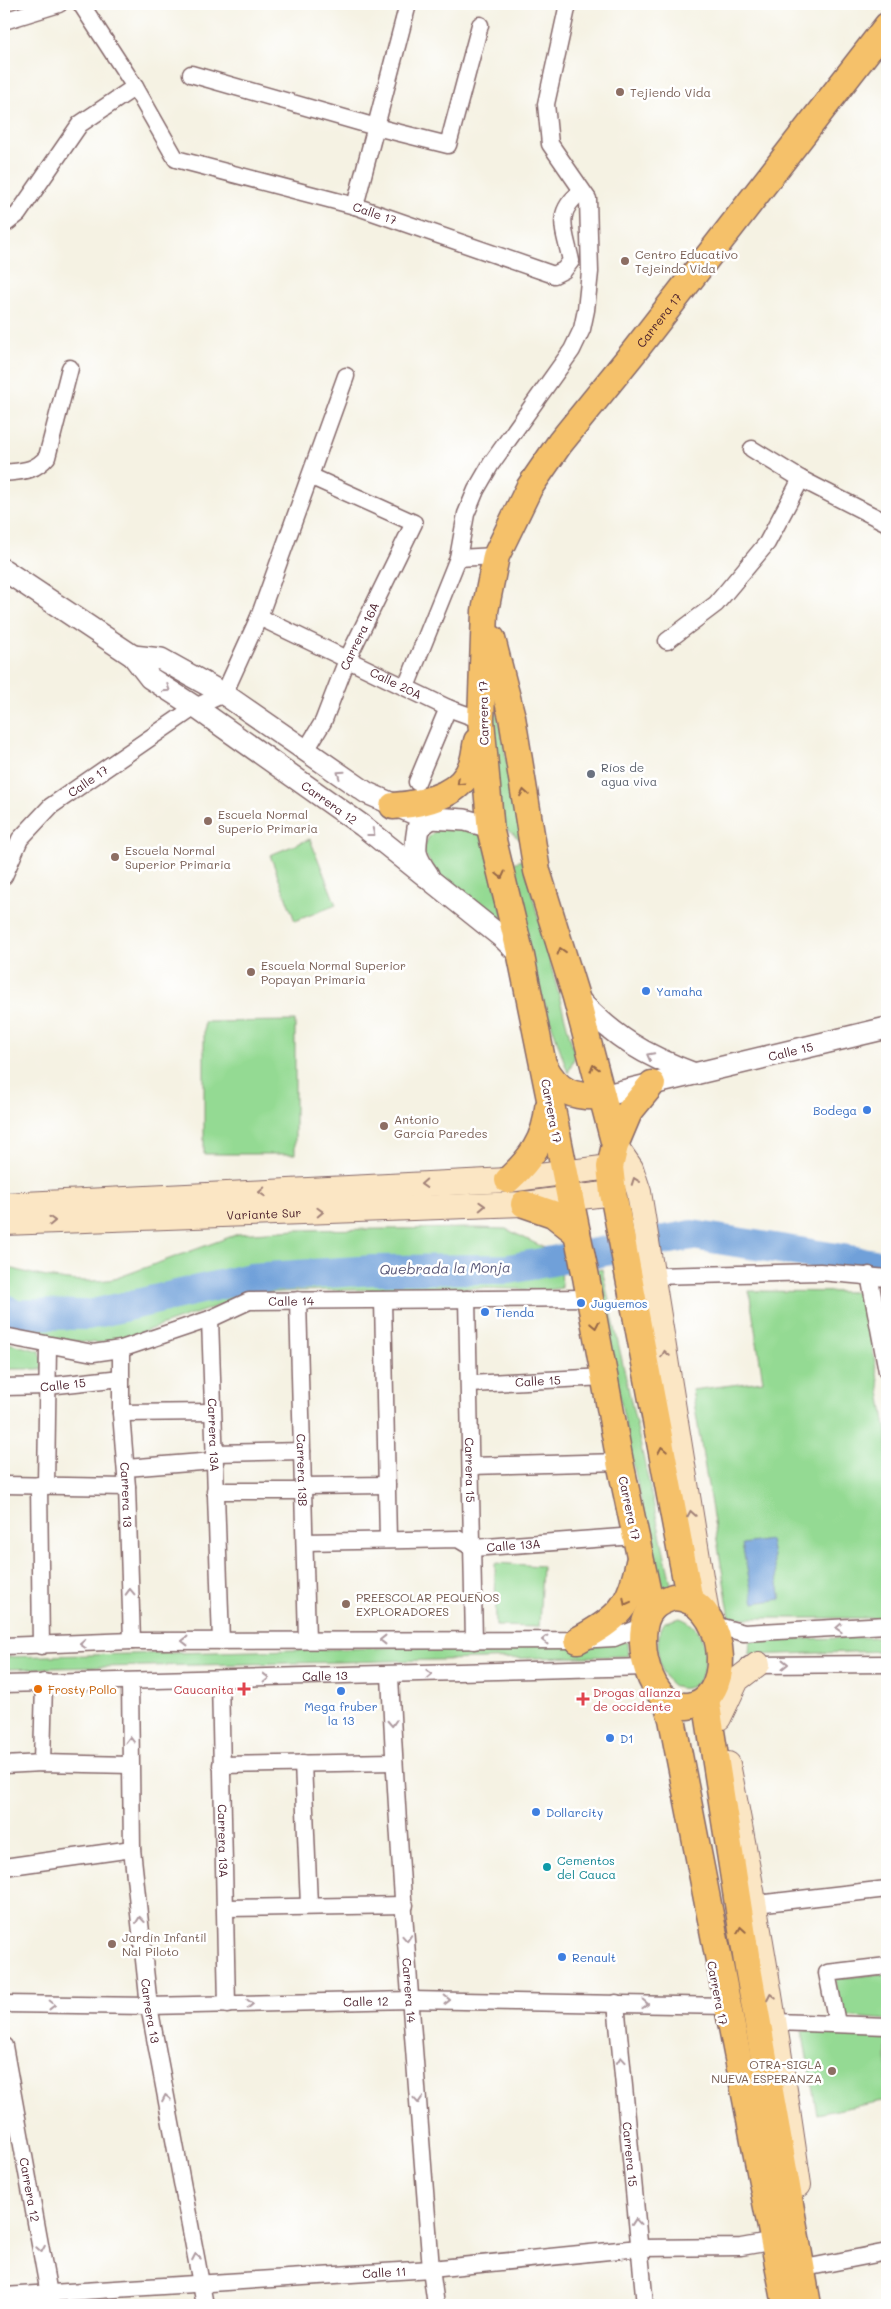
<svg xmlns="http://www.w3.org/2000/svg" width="891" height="2309" font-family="Mali,sans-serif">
	<rect width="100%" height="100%" fill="#fff"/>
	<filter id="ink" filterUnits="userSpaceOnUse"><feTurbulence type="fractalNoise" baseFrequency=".02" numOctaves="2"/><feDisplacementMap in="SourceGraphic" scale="10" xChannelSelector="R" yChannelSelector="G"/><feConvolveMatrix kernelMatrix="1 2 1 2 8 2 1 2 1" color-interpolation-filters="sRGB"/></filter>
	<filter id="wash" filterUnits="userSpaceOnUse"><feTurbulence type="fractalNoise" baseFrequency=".0096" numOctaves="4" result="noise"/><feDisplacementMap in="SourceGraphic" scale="20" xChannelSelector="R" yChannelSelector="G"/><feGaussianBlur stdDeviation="1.12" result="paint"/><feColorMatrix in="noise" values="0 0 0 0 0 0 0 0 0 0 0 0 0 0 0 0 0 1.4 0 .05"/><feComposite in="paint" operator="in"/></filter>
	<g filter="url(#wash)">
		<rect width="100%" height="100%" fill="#f5f2e3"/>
		<path fill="#94da93" stroke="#6f7c5f" d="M491 708 498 715 522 841 498 822Z
			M447 826 482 835 509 937 443 881 423 852C426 837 433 830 447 826Z
			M310 839 336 905 295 921 270 855Z
			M523 860 575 1056 568 1073 534 972 512 863Z
			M295 1021V1154H204V1022Z
			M474 1228 506 1229 553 1252 561 1267 562 1288 546 1290 474 1288 298 1291 252 1294 128 1337 97 1343 19 1335 4 1330V1266C38 1277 78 1285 114 1279L238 1234 296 1230Z
			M602 1269 672 1588 659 1591 594 1271Z
			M749 1291 863 1292 887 1433V1618H730L692 1390 763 1381Z
			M4 1342 40 1351 43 1369H4Z
			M495 1563 542 1566 539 1627 496 1626Z
			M680 1618C706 1627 710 1657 700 1680 667 1711 646 1648 665 1622Z
			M887 1637V1651L749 1655 750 1640Z
			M627 1642 628 1656 4 1669V1657Z
			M887 1973V2020L842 2016 835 1979Z
			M802 2030 887 2039V2100L817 2114Z"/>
		<path fill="#6fa0d9" stroke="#5c6082" d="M770 1540 781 1599 754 1603 742 1544Z"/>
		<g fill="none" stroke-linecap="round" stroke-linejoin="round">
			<path stroke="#6fa0d9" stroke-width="30" d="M4 1308 12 1314 88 1315 250 1278 374 1270 509 1269 692 1235 887 1266"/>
		</g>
	</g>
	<g filter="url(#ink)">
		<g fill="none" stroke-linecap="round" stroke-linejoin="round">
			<defs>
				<g id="minor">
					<path id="s1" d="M81 4 135 87 176 159 355 206 554 275 564 270 571 261C565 231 553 213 581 192"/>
					<path d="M4 21 59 4"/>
					<path d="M191 74 376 127 448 145 480 25"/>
					<path d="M355 206 408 4"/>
					<path d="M4 225 18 214 80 124 135 87"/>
					<path d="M752 449 801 479 887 523"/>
					<path d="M4 473C22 471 34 472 47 457L70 368"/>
					<path d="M458 558 466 514 476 490 491 464 572 350 582 329 586 310 590 272 588 199 550 144 546 104 568 4"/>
					<path id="s2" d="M259 617 448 708 481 720"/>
					<path d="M667 641 716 604 767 543 801 479"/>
					<path d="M406 687 458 558 496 556"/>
					<path id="s3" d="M306 750 323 722 347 660 414 523 312 477"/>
					<path d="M417 782 448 708"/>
					<path id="s4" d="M4 876 20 839 51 806 195 707 224 694 259 617 346 376"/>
					<path d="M869 1275 887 1371"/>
					<path d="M652 1276 820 1272 887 1278"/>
					<path id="s5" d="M467 1299 474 1641"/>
					<path id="s6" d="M298 1300 307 1640"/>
					<path d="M383 1300 388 1540"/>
					<path id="s7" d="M210 1319 221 1641"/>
					<path id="s8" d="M4 1336 93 1353 121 1349 210 1319 249 1301 589 1298"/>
					<path id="s9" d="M121 1349V1413L127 1487 132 1641"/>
					<path id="s10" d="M470 1384 605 1377"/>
					<path id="s11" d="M4 1387 48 1386 121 1378"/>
					<path d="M121 1413 212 1412"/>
					<path d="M214 1453 302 1451"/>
					<path d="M471 1466 620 1462"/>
					<path d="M126 1468 214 1461"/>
					<path d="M4 1485 127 1487"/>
					<path d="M39 1485 41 1646"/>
					<path d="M46 1486 48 1346"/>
					<path d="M303 1486 387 1485"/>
					<path d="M215 1491H303"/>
					<path id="s12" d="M305 1542 458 1539 473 1548 635 1536"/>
					<path d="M714 1625 744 1633 887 1625"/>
					<path d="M4 1646 132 1641 578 1640 614 1638 644 1626"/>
					<path d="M749 1665 887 1664"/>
					<path id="s13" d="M390 1675C399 1873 416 2071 431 2269L436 2305"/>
					<path id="s14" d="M220 1679 227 2005"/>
					<path id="s15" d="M130 1682 132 1849 149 2006 205 2305"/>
					<path id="s16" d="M4 1684 647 1667"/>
					<path d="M42 1763 44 1682"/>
					<path d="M303 1763 309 1905"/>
					<path d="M4 1765 42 1763 130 1765"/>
					<path d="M221 1765 394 1762"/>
					<path d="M4 1867 132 1849"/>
					<path d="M756 1904 887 1889"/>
					<path d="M226 1908 405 1905"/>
					<path id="s17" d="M616 2003 645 2305"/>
					<path id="s18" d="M4 2004 149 2006 411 2000 728 2006"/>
					<path d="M776 2022 887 2026"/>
					<path d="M837 2023 827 1973 887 1966"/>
					<path id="s19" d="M4 2046 51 2305"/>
					<path d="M810 2267 887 2252"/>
					<path id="s20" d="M4 2296 431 2269 639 2248 741 2247 764 2243"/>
				</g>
				<g id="tertiary">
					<path id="s21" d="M4 570 133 656 150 678 195 707 363 826 504 939 521 956"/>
					<path d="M133 656 161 659 224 694 367 793 413 813 431 818 465 820 490 827"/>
					<path d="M428 875C414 855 414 852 418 828L431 818"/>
					<path d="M576 997C614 1037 643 1055 695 1074"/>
					<path id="s22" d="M602 1096 887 1028"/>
				</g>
				<g id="secondary">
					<path d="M615 1145 631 1168 639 1192 707 1614"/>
					<path d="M4 1205 508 1180 610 1167"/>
					<path id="s23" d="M4 1223 524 1204 613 1193"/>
					<path d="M719 1718 737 1680 758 1664"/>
					<path d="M728 1764C756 1904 779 2044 799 2185"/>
				</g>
				<g id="primary">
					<path d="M492 639 512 717 537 871 576 997 615 1145 610 1167 613 1193 690 1601"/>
					<path d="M393 806C421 804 462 797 472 764 475 757 475 748 477 741"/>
					<path d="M544 1066C558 1092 573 1098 602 1096"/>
					<path d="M615 1145 629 1112 652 1084"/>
					<path d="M508 1180C530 1160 546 1139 548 1108"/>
					<path d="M524 1204 553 1214 577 1233"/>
					<path d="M673 1597C725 1597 737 1694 693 1705 648 1717 630 1629 653 1608 658 1602 666 1600 673 1597Z"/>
					<path id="s24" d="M651 1608 620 1462 586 1277 521 956 491 832 481 720 485 611 496 556 529 488 560 443 633 353 887 26"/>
					<path d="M578 1640C619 1618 630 1607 639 1562"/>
					<path d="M706 1699 748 1968 808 2305"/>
					<path d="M666 1700 672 1719 786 2305"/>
				</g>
			</defs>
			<use href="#minor" stroke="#86696b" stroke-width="19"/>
			<use href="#tertiary" stroke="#86696b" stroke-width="24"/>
			<use href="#secondary" stroke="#86696b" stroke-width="26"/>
			<use href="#primary" stroke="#86696b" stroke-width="29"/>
			<use href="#minor" stroke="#fff" stroke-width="16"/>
			<use href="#tertiary" stroke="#fff" stroke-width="21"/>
			<use href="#secondary" stroke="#fbe6c4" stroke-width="24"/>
			<use href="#primary" stroke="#f5c16b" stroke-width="26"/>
		</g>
		<defs><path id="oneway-chevron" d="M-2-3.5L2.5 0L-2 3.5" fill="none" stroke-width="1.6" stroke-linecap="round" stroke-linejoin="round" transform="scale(1.25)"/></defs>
		<g stroke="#ae9aa0">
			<use href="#oneway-chevron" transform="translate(167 689) rotate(33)"/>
			<use href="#oneway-chevron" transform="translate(340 774) rotate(-145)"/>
			<use href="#oneway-chevron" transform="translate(372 833) rotate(38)"/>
			<use href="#oneway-chevron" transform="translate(650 1056) rotate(-152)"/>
			<use href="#oneway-chevron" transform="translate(130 1592) rotate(-92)"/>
			<use href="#oneway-chevron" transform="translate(839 1628) rotate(177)"/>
			<use href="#oneway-chevron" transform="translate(383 1640) rotate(-180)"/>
			<use href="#oneway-chevron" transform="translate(545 1640) rotate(179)"/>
			<use href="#oneway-chevron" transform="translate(185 1641) rotate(180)"/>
			<use href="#oneway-chevron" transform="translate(83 1644) rotate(177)"/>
			<use href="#oneway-chevron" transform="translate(785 1664)"/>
			<use href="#oneway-chevron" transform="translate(429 1674) rotate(-2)"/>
			<use href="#oneway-chevron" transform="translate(266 1678) rotate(-1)"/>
			<use href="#oneway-chevron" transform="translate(392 1723) rotate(87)"/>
			<use href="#oneway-chevron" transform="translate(130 1740) rotate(-90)"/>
			<use href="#oneway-chevron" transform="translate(140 1920) rotate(-96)"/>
			<use href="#oneway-chevron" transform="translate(407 1938) rotate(86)"/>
			<use href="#oneway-chevron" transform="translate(447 2000) rotate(1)"/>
			<use href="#oneway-chevron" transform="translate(250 2004) rotate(-2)"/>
			<use href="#oneway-chevron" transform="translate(645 2004) rotate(2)"/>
			<use href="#oneway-chevron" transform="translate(52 2005) rotate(1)"/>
			<use href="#oneway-chevron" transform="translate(621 2060) rotate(-95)"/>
			<use href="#oneway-chevron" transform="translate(166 2098) rotate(-101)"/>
			<use href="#oneway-chevron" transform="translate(418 2100) rotate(86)"/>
			<use href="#oneway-chevron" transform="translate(636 2222) rotate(-95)"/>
			<use href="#oneway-chevron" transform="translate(41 2249) rotate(80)"/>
			<use href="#oneway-chevron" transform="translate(196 2257) rotate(-101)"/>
		</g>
		<g stroke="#976848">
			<use href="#oneway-chevron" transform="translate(460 782) rotate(137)"/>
			<use href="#oneway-chevron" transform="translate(524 793) rotate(-99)"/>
			<use href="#oneway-chevron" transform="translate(501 875) rotate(77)"/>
			<use href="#oneway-chevron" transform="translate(561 951) rotate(-107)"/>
			<use href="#oneway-chevron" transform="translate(594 1068) rotate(-105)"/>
			<use href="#oneway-chevron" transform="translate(595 1325) rotate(79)"/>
			<use href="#oneway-chevron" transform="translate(662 1450) rotate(-101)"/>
			<use href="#oneway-chevron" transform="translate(626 1602) rotate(118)"/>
			<use href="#oneway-chevron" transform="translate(741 1930) rotate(-99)"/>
		</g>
		<g stroke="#a28278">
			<use href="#oneway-chevron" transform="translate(635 1181) rotate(-110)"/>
			<use href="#oneway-chevron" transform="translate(424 1184) rotate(177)"/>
			<use href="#oneway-chevron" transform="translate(262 1192) rotate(177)"/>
			<use href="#oneway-chevron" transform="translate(482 1206) rotate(-2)"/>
			<use href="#oneway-chevron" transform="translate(320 1212) rotate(-2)"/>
			<use href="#oneway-chevron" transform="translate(52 1221) rotate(-2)"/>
			<use href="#oneway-chevron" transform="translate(665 1354) rotate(-99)"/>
			<use href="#oneway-chevron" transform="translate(691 1514) rotate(-99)"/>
			<use href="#oneway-chevron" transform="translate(771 1997) rotate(-101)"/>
		</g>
	</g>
	<g fill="#8d6e63" stroke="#fff" stroke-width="2">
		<circle cx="620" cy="92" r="5"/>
		<circle cx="625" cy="261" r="5"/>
		<circle cx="208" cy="821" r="5"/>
		<circle cx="115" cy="857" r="5"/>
		<circle cx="251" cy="972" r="5"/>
		<circle cx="384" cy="1126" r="5"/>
		<circle cx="346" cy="1604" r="5"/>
		<circle cx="112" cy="1944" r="5"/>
		<circle cx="832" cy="2071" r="5"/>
	</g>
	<circle fill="#6b7280" stroke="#fff" stroke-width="2" cx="591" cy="774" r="5"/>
	<g fill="#3f7fe0" stroke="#fff" stroke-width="2">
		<circle cx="646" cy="991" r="5"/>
		<circle cx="867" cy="1110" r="5"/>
		<circle cx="581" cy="1303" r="5"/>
		<circle cx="485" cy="1312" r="5"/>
		<circle cx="341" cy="1691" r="5"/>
		<circle cx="610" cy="1738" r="5"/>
		<circle cx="536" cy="1812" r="5"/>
		<circle cx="562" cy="1957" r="5"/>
	</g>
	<circle fill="#e8710a" stroke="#fff" stroke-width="2" cx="38" cy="1689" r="5"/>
	<g fill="#e0444e" stroke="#fff" stroke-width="2">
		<path d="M241.5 1681.5h5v5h5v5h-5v5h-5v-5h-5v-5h5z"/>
		<path d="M580.5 1691.5h5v5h5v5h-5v5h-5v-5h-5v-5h5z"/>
	</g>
	<circle fill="#0f9aa8" stroke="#fff" stroke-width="2" cx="547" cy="1867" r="5"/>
	<g text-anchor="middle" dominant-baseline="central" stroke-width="5" stroke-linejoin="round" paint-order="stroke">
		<g font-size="12" fill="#785e54" stroke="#fff" text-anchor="start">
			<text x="630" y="92">Tejiendo Vida</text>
			<text x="635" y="254">Centro Educativo<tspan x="635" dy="14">Tejeindo Vida</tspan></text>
			<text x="218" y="814">Escuela Normal<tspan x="218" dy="14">Superio Primaria</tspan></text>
			<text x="125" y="850">Escuela Normal<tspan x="125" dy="14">Superior Primaria</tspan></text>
			<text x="261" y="965">Escuela Normal Superior<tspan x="261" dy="14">Popayan Primaria</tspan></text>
			<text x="394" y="1119">Antonio<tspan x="394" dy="14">García Paredes</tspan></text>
			<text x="356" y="1597">PREESCOLAR PEQUEÑOS<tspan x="356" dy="14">EXPLORADORES</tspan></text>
			<text x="122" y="1937">Jardín Infantil<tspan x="122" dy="14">Nal Piloto</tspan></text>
			<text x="822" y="2064" text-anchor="end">OTRA-SIGLA<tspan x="822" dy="14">NUEVA ESPERANZA</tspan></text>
		</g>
		<g font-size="12" fill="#4a1f2b" stroke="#fff">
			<text stroke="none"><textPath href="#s1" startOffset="388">Calle 17</textPath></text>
			<text stroke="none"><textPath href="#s24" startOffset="1358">Carrera 17</textPath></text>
			<text stroke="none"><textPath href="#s3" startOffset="126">Carrera 16A</textPath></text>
			<text stroke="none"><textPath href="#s2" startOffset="152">Calle 20A</textPath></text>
			<text transform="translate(483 713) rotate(-91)">Carrera 17</text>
			<text stroke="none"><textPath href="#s4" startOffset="130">Calle 17</textPath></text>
			<text stroke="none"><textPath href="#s21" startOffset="401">Carrera 12</textPath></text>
			<text stroke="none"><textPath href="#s22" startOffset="194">Calle 15</textPath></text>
			<text transform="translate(552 1111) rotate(79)">Carrera 17</text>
			<text stroke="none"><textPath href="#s23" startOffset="260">Variante Sur</textPath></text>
			<text stroke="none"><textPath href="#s8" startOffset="298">Calle 14</textPath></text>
			<text stroke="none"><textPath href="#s10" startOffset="68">Calle 15</textPath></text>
			<text stroke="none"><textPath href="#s11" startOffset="59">Calle 15</textPath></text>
			<text stroke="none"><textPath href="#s7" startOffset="116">Carrera 13A</textPath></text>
			<text stroke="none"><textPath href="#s6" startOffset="170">Carrera 13B</textPath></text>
			<text stroke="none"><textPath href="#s5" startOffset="171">Carrera 15</textPath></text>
			<text stroke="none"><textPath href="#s9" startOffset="146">Carrera 13</textPath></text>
			<text transform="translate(630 1508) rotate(78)">Carrera 17</text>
			<text stroke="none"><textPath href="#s12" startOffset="211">Calle 13A</textPath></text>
			<text stroke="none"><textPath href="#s16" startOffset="321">Calle 13</textPath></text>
			<text stroke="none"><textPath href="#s14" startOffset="162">Carrera 13A</textPath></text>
			<text stroke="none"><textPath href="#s13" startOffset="316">Carrera 14</textPath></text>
			<text transform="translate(718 1993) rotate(79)">Carrera 17</text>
			<text stroke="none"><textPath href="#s18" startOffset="362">Calle 12</textPath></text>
			<text stroke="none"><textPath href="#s15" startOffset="330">Carrera 13</textPath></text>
			<text stroke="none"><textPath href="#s17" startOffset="152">Carrera 15</textPath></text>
			<text stroke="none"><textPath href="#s19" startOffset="146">Carrera 12</textPath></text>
			<text stroke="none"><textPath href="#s20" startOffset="381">Calle 11</textPath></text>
		</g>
		<g font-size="12" fill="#5b616d" stroke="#fff" text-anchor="start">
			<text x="601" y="767">Ríos de<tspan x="601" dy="14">agua viva</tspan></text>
		</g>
		<g font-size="12" fill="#366cbe" stroke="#fff" text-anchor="start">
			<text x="656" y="991">Yamaha</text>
			<text x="857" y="1110" text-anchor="end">Bodega</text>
			<text x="591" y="1303">Juguemos</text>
			<text x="495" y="1312">Tienda</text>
			<text x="341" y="1706" text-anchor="middle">Mega fruber<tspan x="341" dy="14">la 13</tspan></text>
			<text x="620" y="1738">D1</text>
			<text x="546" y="1812">Dollarcity</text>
			<text x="572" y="1957">Renault</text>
		</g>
		<g font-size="12" fill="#c56008" stroke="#fff" text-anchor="start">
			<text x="48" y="1689">Frosty Pollo</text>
		</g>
		<g font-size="12" fill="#be3a42" stroke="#fff" text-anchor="end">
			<text x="234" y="1689">Caucanita</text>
			<text x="593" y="1692" text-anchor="start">Drogas alianza<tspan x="593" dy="14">de occidente</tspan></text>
		</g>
		<g font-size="12" fill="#0d838f" stroke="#fff" text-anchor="start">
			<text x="557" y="1860">Cementos<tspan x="557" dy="14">del Cauca</tspan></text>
		</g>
		<g font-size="14" font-style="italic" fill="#5b5979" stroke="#fff">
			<text transform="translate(445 1268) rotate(-1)">Quebrada la Monja</text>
		</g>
	</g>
	<rect width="891" height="2309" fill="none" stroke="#fff" stroke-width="20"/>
</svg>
